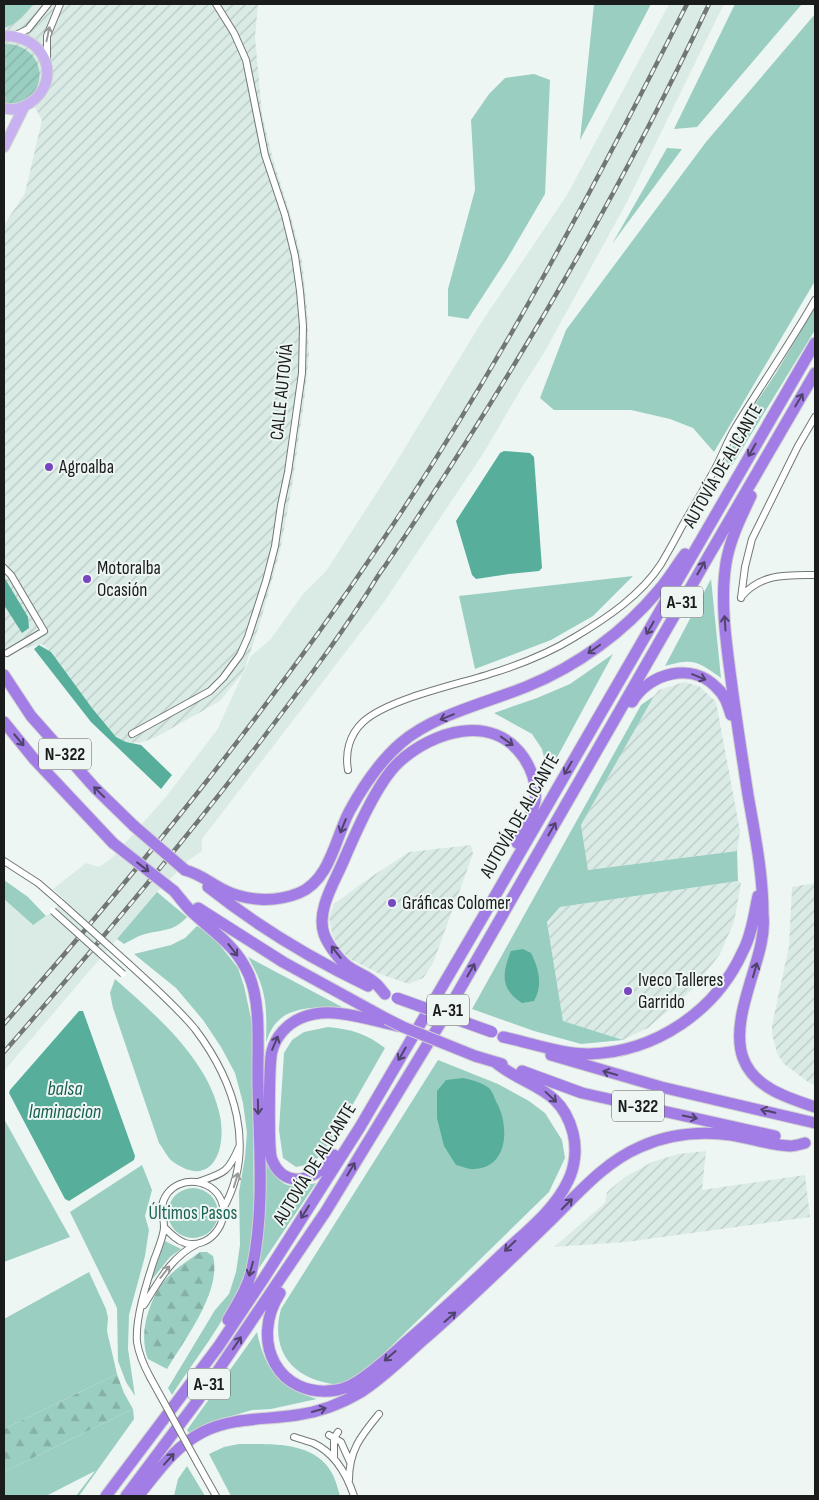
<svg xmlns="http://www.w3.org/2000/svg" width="819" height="1500" font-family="'Sofia Sans Condensed',sans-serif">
	<defs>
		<pattern id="industrial-furrows" width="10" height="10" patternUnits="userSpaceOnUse" patternTransform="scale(1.25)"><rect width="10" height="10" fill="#daebe6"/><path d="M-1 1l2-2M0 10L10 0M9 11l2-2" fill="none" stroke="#bac9c5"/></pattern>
		<pattern id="forest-firs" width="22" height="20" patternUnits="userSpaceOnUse" patternTransform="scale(1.25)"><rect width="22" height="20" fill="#9acec1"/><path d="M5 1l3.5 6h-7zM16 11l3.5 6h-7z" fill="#84b0a5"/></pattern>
		<pattern id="garden-furrows" width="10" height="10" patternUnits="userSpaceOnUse" patternTransform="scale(1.25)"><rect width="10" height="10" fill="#9acec1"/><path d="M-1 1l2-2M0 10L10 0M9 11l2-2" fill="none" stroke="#84b0a5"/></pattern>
	</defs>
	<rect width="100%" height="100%" fill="#eef6f4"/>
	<path fill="#daebe6" d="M669 4H724L627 202 544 353 524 384 483 454 384 602 202 839V851L189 860 157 892 4 1071V899L32 925 48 915 65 900 53 889 86 863 99 867 112 858 165 798 217 730 251 656 270 640 303 594 326 571 392 469 481 323 567 195Z"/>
	<path fill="url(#industrial-furrows)" d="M4 4H258L255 37 262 114 273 160 291 216 302 261 307 308 309 356 304 402 292 486 280 551 260 623 243 673 220 701 156 737 140 743 126 742 116 737 83 697 45 646 41 644 22 649 7 658 4 653V225L25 193 42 120 4 54Z
		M684 682 699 686 716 702 740 831 737 851 588 870 581 825 654 696 659 690Z
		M471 845 473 854 433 963 423 978 409 984 380 974 350 959 339 948 332 934 329 917 334 904 365 881 409 852Z
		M738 881 741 883 734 922 720 954 693 989 648 1028 623 1040 563 1021 547 923 560 907Z
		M815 883V1085L808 1082 783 1063 777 1053 772 1034V1025L789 946 792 887Z
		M706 1151 702 1190 805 1175 810 1217 626 1242 554 1247 605 1203 607 1192 625 1177 652 1162 678 1154Z"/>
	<path fill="#9acec1" d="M4 4H33C25 15 17 24 4 28Z
		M594 4H651L580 140Z
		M735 4H802L697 127 674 129Z
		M815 14V281L714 452 693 428 670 419 631 410H554L540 398 566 330 706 142Z
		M534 74 550 80 545 194 507 259 468 319 448 316V289L475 190 471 120 489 94 505 78Z
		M667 148 682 149 612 244Z
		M815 307V330L731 467 725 460 754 406 776 373Z
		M633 576 593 616 551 640 475 669 459 596Z
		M711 579 721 678C697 661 694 658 665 666Z
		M613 654 548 774 542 749 532 734 494 713 537 698 570 684Z
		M654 696 581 825 588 870 737 851 738 881 560 907 547 922 563 1021 623 1040 581 1044 534 1031 472 1009 641 705Z
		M4 880 28 897 46 916 33 925 4 899Z
		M157 892 187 917C173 933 160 929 142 935 136 937 130 941 124 944L117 939Z
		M197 926 212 935 238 968 244 986 252 1023 254 1214C253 1230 252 1247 248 1263 234 1312 199 1353 172 1395L168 1388 215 1310 229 1294 236 1272 240 1245 239 1192 245 1157 247 1133 243 1103 235 1073 221 1047 203 1020 176 988 134 954 171 945 185 938Z
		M248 957 342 1007C322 1008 292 1005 277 1022 272 1027 268 1036 266 1043 267 1006 267 990 248 957Z
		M115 979C156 1015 209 1060 220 1116 227 1151 211 1190 172 1161 167 1157 163 1148 159 1143L113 1008 110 993Z
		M328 1027C351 1029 367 1034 385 1048L341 1125 321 1155 311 1164 296 1167 283 1158 279 1130 284 1053 292 1040 304 1032Z
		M438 1060 498 1084 529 1101 545 1113 562 1140 565 1158 549 1192 367 1370C358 1375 349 1382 339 1384 331 1385 324 1382 316 1380 284 1369 272 1341 281 1309Z
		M4 1119 70 1237 4 1262Z
		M266 1163C283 1188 287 1189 316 1183L257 1271 264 1224Z
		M142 1165 152 1190 145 1216 149 1230 145 1256 129 1315 128 1349 135 1396 126 1382 118 1361 117 1308 70 1212Z
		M168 1213a25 25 0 1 1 50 0a25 25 0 1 1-50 0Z
		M165 1241 181 1249 170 1257 150 1282Z
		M89 1272 106 1309 108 1318 107 1331 117 1374 4 1429V1319Z
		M257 1332C265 1370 279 1387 317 1399L271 1409 252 1410 218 1420 190 1434 187 1430Z
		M133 1409 134 1419 79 1496H76L95 1471 46 1496H4V1472Z
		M239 1444C268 1444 309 1441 328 1467 335 1476 337 1486 340 1496H231L209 1454 224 1447Z
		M187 1466 205 1496H174L178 1479Z"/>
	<path fill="url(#forest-firs)" d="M200 1252H207L213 1256C222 1291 185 1339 167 1369L148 1359C139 1336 147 1308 159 1288 168 1273 186 1262 200 1252Z
		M117 1374 124 1393 133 1409 4 1472V1429Z"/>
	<path fill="url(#garden-furrows)" d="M10 44C55 51 45 111 4 103V45Z"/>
	<path fill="#57af9b" d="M504 451 530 453 534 457 542 568 539 571 509 574 476 579 472 575 456 521 500 453Z
		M4 577 28 617 29 628 22 633 4 605Z
		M39 645 51 652 92 708 116 737 126 742 141 745 172 775 161 789 91 722 34 649Z
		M523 949 531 953C539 969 543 985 534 1001L522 1003C500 990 502 972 511 951Z
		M79 1011H83L135 1156 134 1160 69 1201 65 1199 9 1093 10 1090Z
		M463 1078C472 1080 481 1082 489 1088 493 1092 495 1100 498 1105 509 1128 508 1167 475 1169 469 1170 462 1166 456 1165L444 1146 437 1118V1091L446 1080Z"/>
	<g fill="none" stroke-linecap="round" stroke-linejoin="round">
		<defs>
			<path id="street" d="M14 36 28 29 48 4
				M47 61V36L60 4
				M4 568 11 575 44 631 7 653
				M741 597C761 573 787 575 815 575
				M741 598 745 567 752 539 798 446 815 417
				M132 734 210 691 223 678 240 655 248 637 266 581 275 546 281 505 288 472 302 373 303 326 300 291 295 256 285 215 265 155 246 60 234 33 216 4
				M348 770C345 753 349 735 363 722 389 698 461 684 496 672 524 663 551 652 575 637 607 618 641 595 661 564 668 552 675 540 681 528 693 507 706 486 717 465 723 453 728 440 735 428 761 385 790 344 815 300
				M4 861 38 883 60 902
				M130 965C152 985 176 1006 195 1029 235 1082 257 1148 223 1209
				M198 1182C224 1173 228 1173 239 1147
				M144 1305C159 1281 171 1257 197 1244
				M150 1377C144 1366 139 1355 137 1342 135 1318 147 1282 154 1260 157 1252 164 1235 164 1227 164 1214 158 1207 167 1194 181 1175 212 1179 221 1200 231 1222 209 1250 185 1243 176 1240 171 1234 164 1227
				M329 1435 341 1442 350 1462
				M294 1437C300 1439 307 1441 313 1443 335 1453 347 1475 354 1496
				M334 1458V1438L338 1432
				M198 1464 216 1496
				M349 1480C349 1450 361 1436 379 1414"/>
			<path id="primary" d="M4 36C44 34 64 79 30 103 22 108 12 111 4 108
				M4 147 24 107"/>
			<path id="highway" d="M751 496C741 517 730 539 726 563 720 601 726 641 731 679 736 718 742 756 748 795 755 835 763 874 763 914 764 924 763 935 761 944 754 978 731 1024 743 1058 754 1088 788 1098 815 1107
				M4 675 31 716 95 788 134 826
				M632 702C649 673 692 661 717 688 725 695 728 705 731 715
				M4 722 34 759 113 843
				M185 870C200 874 209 882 222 889 245 901 274 903 299 893 330 880 335 839 349 812 363 786 379 762 401 743 435 714 487 703 528 686 577 666 624 632 658 591 668 580 676 566 685 554
				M208 887C257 926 312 959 368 986
				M174 891C180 898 185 905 191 911 214 933 236 945 249 975 262 1006 257 1051 258 1084 259 1144 265 1211 252 1269 248 1288 237 1304 228 1320
				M198 908 283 962 387 1019
				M385 994C382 991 379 986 375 983 368 976 357 973 349 967 340 961 328 945 324 934 316 911 334 883 343 862 355 834 377 783 398 763 432 731 493 712 524 758 532 770 537 786 535 801 532 816 524 830 517 843
				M503 1037C531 1043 561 1054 589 1054 656 1052 716 1011 743 951 752 934 754 914 758 896
				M551 1055 661 1087 815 1123
				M475 1056 502 1064
				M522 1071 582 1093 775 1136
				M334 1155C320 1178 286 1193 272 1160 268 1151 269 1062 272 1051 276 1036 287 1024 301 1018 331 1005 369 1020 398 1026
				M280 1293C249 1341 278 1400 337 1390 343 1389 350 1386 355 1383 373 1372 389 1357 405 1343 437 1315 469 1286 500 1256 523 1234 554 1211 568 1181 575 1167 577 1149 573 1133 561 1086 526 1088 495 1062
				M106 1496 218 1347 264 1278 360 1127 484 915 815 343
				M126 1496 198 1400 326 1211 441 1022 708 557 815 373
				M138 1496C157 1473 175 1446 203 1432 232 1417 266 1420 297 1415 320 1412 341 1404 361 1392 383 1378 403 1358 422 1341 466 1303 507 1263 548 1223 577 1195 603 1163 640 1147 669 1134 700 1131 731 1135 750 1138 770 1145 790 1146 795 1146 801 1144 805 1143"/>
		</defs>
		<use href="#street" stroke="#717876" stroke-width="8"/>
		<use href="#primary" stroke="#d1d2d2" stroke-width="12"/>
		<use href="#highway" stroke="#d1d2d2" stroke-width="13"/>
		<use href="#street" stroke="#fff" stroke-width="6"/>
		<use href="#primary" stroke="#c7b1f0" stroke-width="10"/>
		<use href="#highway" stroke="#a27de6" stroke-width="11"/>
		<defs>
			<path id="rail" d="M4 1024C137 872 265 715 378 547 495 375 593 190 687 4
				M4 1052C93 950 181 846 263 738 298 692 333 646 364 598 371 588 377 576 385 566 506 387 617 200 709 4"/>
		</defs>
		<use href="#rail" stroke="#727776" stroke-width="4.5"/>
		<use href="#rail" stroke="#eef6f4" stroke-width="2.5" stroke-dasharray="8" stroke-linecap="butt"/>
		<defs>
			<path id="street-bridge" d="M60 902 130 965
				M53 911 123 974
				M150 1377 198 1464"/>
			<path id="highway-bridge" d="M134 826 185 870
				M113 843 174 891
				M397 998 492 1032
				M387 1019 403 1027 475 1056"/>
		</defs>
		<use href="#street-bridge" stroke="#717876" stroke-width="8" stroke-linecap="butt"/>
		<use href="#highway-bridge" stroke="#d1d2d2" stroke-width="13" stroke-linecap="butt"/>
		<use href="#street-bridge" stroke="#fff" stroke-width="6"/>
		<use href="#highway-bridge" stroke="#a27de6" stroke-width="11"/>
	</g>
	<defs><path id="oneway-shaft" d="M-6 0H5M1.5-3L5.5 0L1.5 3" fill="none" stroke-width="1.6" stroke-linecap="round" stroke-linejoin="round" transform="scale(1.25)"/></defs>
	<g stroke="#989999">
		<use href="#oneway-shaft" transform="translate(48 34) rotate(-78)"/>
		<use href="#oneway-shaft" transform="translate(236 1180) rotate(-73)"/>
		<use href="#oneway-shaft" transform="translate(165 1272) rotate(-52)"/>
	</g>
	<g stroke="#50436d">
		<use href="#oneway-shaft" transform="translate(799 400) rotate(-59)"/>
		<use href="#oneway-shaft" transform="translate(752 450) rotate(120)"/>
		<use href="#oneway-shaft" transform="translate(701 568) rotate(-60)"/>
		<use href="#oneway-shaft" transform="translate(725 623) rotate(-94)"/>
		<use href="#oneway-shaft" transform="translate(650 628) rotate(120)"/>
		<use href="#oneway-shaft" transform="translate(594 649) rotate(145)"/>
		<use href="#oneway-shaft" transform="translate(699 677) rotate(22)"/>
		<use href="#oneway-shaft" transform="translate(447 717) rotate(158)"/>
		<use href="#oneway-shaft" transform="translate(19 740) rotate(50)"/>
		<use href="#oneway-shaft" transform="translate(507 741) rotate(36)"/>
		<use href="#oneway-shaft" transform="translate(568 768) rotate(120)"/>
		<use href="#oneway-shaft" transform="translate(99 792) rotate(-135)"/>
		<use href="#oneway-shaft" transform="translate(343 826) rotate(112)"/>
		<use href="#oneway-shaft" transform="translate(552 829) rotate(-60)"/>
		<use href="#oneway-shaft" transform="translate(143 867) rotate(38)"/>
		<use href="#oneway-shaft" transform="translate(233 950) rotate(52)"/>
		<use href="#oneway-shaft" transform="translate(336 952) rotate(-128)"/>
		<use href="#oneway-shaft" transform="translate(471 970) rotate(-60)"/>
		<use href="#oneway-shaft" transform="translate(755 970) rotate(-74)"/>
		<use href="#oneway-shaft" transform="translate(275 1043) rotate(-67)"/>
		<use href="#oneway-shaft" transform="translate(402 1054) rotate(120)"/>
		<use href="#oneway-shaft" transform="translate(610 1073) rotate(-164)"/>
		<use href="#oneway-shaft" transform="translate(551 1097) rotate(43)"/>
		<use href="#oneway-shaft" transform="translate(258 1107) rotate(89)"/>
		<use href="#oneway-shaft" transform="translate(768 1111) rotate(-167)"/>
		<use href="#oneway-shaft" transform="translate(690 1117) rotate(12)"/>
		<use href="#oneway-shaft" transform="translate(351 1169) rotate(-59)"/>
		<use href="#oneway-shaft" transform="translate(567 1204) rotate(-45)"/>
		<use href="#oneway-shaft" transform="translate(305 1212) rotate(122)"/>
		<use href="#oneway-shaft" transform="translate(510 1246) rotate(136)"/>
		<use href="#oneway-shaft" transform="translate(251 1269) rotate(105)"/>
		<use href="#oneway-shaft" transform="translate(450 1317) rotate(-41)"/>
		<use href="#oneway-shaft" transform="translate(237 1343) rotate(-56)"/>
		<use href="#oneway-shaft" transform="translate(390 1356) rotate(139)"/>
		<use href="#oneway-shaft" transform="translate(319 1410) rotate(-16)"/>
		<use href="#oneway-shaft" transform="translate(169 1459) rotate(-48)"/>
	</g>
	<g fill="#7847bf" stroke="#eef6f4" stroke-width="2">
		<circle cx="49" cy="467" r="5"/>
		<circle cx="87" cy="579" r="5"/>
		<circle cx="392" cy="903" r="5"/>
		<circle cx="628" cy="991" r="5"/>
	</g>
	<g text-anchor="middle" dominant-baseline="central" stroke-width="4" stroke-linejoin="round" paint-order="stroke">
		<g fill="#eef6f4" stroke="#5a5d5d" stroke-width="1">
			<rect x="661" y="586.5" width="42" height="31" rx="4"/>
			<rect x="39" y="738.5" width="52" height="31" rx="4"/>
			<rect x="427" y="994.5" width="42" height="31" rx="4"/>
			<rect x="612" y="1090.5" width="52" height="31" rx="4"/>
			<rect x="188" y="1368.5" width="42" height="31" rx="4"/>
		</g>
		<g font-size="18" font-weight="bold" fill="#1a1c1c">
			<text x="682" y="602">A-31</text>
			<text x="65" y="754">N-322</text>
			<text x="448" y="1010">A-31</text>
			<text x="638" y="1106">N-322</text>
			<text x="209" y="1384">A-31</text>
		</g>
		<g font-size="19" fill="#1a1c1c" stroke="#eef6f4">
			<text transform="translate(282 392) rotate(-84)">CALLE AUTOVÍA</text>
			<text transform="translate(723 466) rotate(-60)">AUTOVÍA DE ALICANTE</text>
			<text transform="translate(520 816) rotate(-60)">AUTOVÍA DE ALICANTE</text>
			<text transform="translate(315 1164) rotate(-58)">AUTOVÍA DE ALICANTE</text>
		</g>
		<g font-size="19" fill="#1a1c1c" stroke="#eef6f4" text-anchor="start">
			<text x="59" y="467">Agroalba</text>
			<text x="97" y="568">Motoralba<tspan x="97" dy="22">Ocasión</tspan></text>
			<text x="402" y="903">Gráficas Colomer</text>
			<text x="638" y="980">Iveco Talleres<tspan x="638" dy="22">Garrido</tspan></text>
		</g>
		<g font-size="19" fill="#1c6254" stroke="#eef6f4">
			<text x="193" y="1213">Últimos Pasos</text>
		</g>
		<g font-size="20" font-style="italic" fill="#185f51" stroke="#eef6f4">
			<text x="65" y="1089">balsa<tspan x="65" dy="23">laminacion</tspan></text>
		</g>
	</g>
	<rect width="819" height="1500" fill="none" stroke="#1a1c1c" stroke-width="10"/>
</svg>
